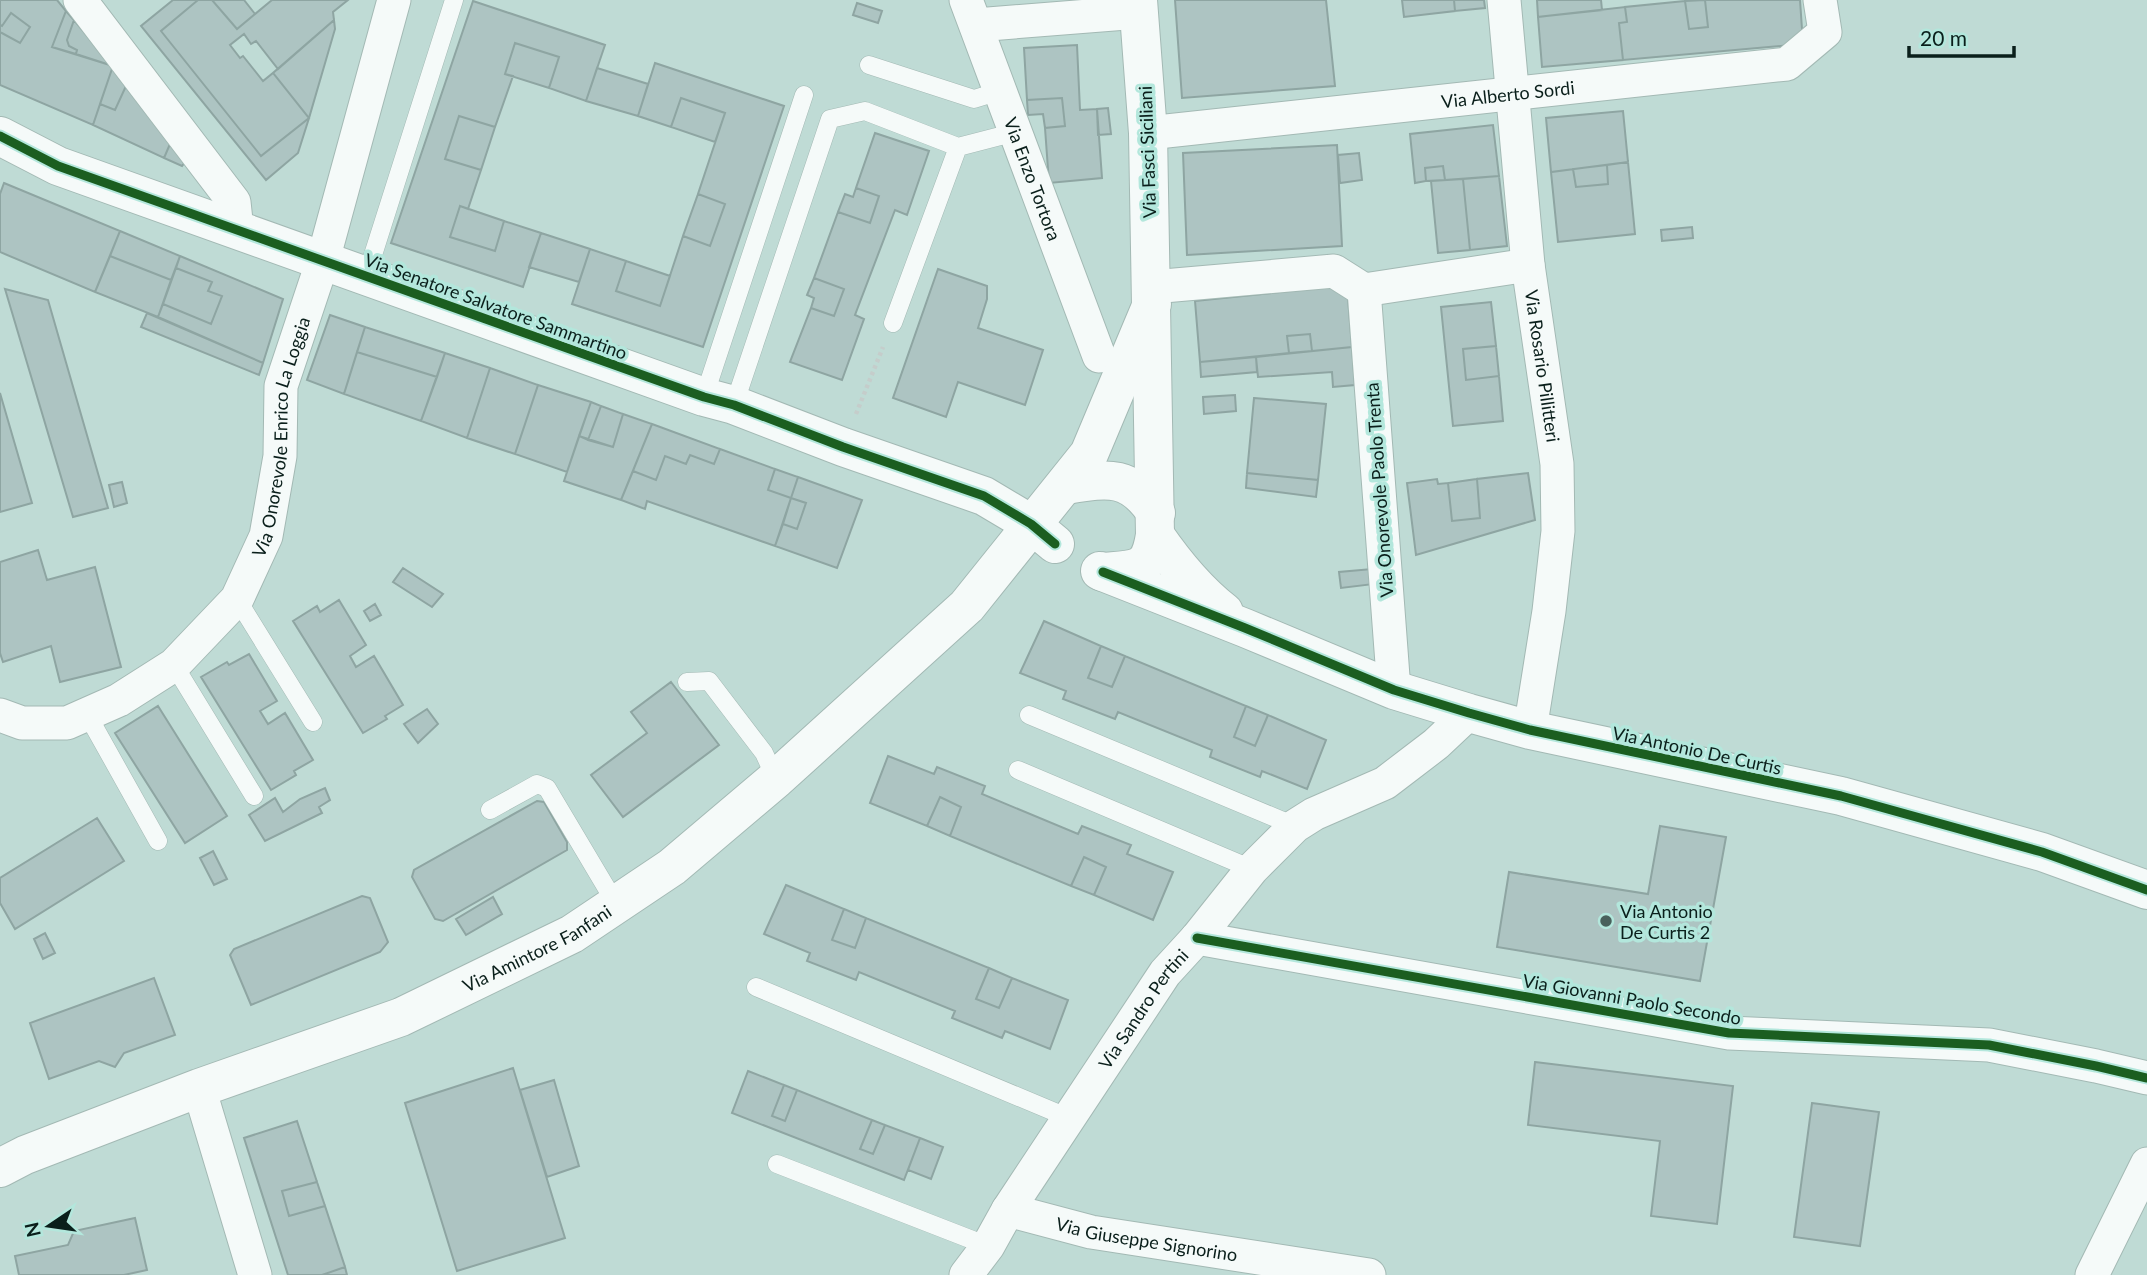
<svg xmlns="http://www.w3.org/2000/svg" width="2147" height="1275" font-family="Lato,sans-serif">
	<rect width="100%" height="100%" fill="#bfdbd5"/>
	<path fill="#adc4c2" stroke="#8ea5a2" stroke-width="2" d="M0 0H57L66 11 52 47 113 66 93 125 0 85V32L20 43 30 27 11 13 2 26 0 25Z
		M173 0H198L161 31 261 156 309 118 298 153 266 180 141 26Z
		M198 0H212L237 29 272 0H348L333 12 334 20 278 69 256 41 251 44 244 34 230 45 240 58 243 56 263 81 273 73 309 118 261 156 161 31Z
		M212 0H244L255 14 237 29Z
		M1175 0H1326L1335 86 1182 98Z
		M1402 0H1454L1455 11 1404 17Z
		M1454 0H1484L1485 8 1455 11Z
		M1537 0H1601L1602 10 1538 17Z
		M1705 0 1708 27 1689 29 1685 1Z
		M1705 0H1800L1803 44 1623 60 1619 23 1627 22 1625 7 1685 1 1689 29 1708 27Z
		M473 1 605 45 586 101 549 88 559 57 515 43 505 74 513 76 495 127 459 116 445 159 481 170 468 209 460 206 450 237 495 251 504 221 541 233 523 287 391 243Z
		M857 3 882 11 878 23 853 15Z
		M1625 7 1627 22 1619 23 1623 60 1542 67 1538 17Z
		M66 11 74 20 67 40 69 46 77 50 76 54 52 47Z
		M11 13 30 27 20 43 0 32V25L2 26Z
		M74 20 113 66 76 54 77 50 69 46 67 40Z
		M334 20 335 29 309 118 273 73Z
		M515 43 559 57 549 88 505 74Z
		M1077 45 1080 110 1097 109 1102 178 1049 183 1045 128 1065 126 1062 98 1027 100 1024 48Z
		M655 63 784 106 703 347 572 304 590 249 626 261 616 291 660 306 683 236 710 246 725 204 698 194 725 113 681 98 671 127 638 116Z
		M113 66 126 86 115 110 100 104Z
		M597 68 648 84 638 116 586 101Z
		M126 86 170 144 164 158 93 125 100 104 115 110Z
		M681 98 725 113 715 142 671 127Z
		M1062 98 1065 126 1045 128 1043 114 1028 115 1027 100Z
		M1108 108 1111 134 1098 135 1097 109Z
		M1623 111 1628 162 1551 172 1546 118Z
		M459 116 495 127 481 170 445 159Z
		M1493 125 1499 176 1445 180 1443 166 1425 168 1426 181 1415 183 1410 134Z
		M875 133 929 151 907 215 895 210 855 315 864 319 842 380 790 362 811 308 834 316 844 289 814 278 838 212 870 223 879 196 856 188Z
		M170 144 185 162 182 166 164 158Z
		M1337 145 1342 246 1187 255 1183 153Z
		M1359 153 1362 180 1340 183 1338 155Z
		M1628 162 1635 234 1558 242 1551 172 1573 169 1576 187 1608 184 1607 165Z
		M1607 165 1608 184 1576 187 1573 169Z
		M1443 166 1445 180 1426 181 1425 168Z
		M1499 176 1507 246 1470 250 1463 179Z
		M1463 179 1470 250 1438 253 1431 181Z
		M4 183 120 231 95 292 0 252V194Z
		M856 188 879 196 870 223 838 212 845 194 853 197Z
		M698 194 725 204 710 246 683 236Z
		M460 206 504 221 495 251 450 237Z
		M1692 227 1693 238 1662 241 1661 230Z
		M120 231 180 256 171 280 110 256Z
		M541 233 590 249 579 282 529 267Z
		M110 256 171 280 158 317 95 292Z
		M180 256 283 299 263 363 158 317 163 304 211 324 222 296 208 291 212 282 176 268Z
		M626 261 670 276 660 306 616 291Z
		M176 268 212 282 208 291 222 296 211 324 163 304Z
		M938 269 987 286V299L978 328 1043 350 1025 405 958 382 946 417 893 398Z
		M814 278 844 289 834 316 811 308 814 298 807 295Z
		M1347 285 1352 347 1312 351 1310 334 1287 336 1289 353 1200 362 1195 301Z
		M5 289 48 300 108 508 73 517Z
		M1491 302 1496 346 1463 349 1466 380 1499 376 1503 421 1453 426 1441 307Z
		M147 313 263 363 259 375 141 327Z
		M330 315 365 327 344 394 307 380Z
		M365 327 445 353 437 377 357 352Z
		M1310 334 1312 351 1289 353 1287 336Z
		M1496 346 1499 376 1466 380 1463 349Z
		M1352 347 1355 385 1333 387 1332 372 1258 377 1256 357Z
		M357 352 437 377 421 421 344 394Z
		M445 353 490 368 467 438 421 421Z
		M1256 357 1257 372 1201 377 1200 362Z
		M490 368 538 385 515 454 467 438Z
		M538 385 591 402 567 472 515 454Z
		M0 393 32 503 0 512Z
		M1235 395 1236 411 1204 414 1203 397Z
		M1254 398 1326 404 1318 480 1247 473Z
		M591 402 601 406 588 440 579 436Z
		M601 406 623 414 613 447 588 440Z
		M623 414 652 424 621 500 564 481 579 436 613 447Z
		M652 424 720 449 714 464 690 455 686 464 665 456 656 480 633 471Z
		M720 449 775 469 768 490 791 498 775 546 647 501 645 509 621 500 633 471 656 480 665 456 686 464 690 455 714 464Z
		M775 469 798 477 791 498 768 490Z
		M1247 473 1318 480 1316 497 1246 488Z
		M1528 473 1535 520 1416 555 1407 483 1437 479 1438 484 1448 483 1452 521 1480 518 1477 479Z
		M798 477 862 500 837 568 775 546 783 524 797 529 806 503 791 498Z
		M1477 479 1480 518 1452 521 1448 483Z
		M122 482 127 503 114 507 109 485Z
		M791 498 806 503 797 529 783 524Z
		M38 550 47 580 95 567 121 667 60 682 51 646 3 662 0 653V562Z
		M403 568 443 594 432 607 393 582Z
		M1372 569 1374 584 1341 588 1339 572Z
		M339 600 366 645 350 656 356 667 374 656 403 705 385 716 387 719 363 733 293 621 317 606 320 612Z
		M375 604 381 615 370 621 364 611Z
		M1044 621 1101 646 1088 678 1112 687 1125 656 1246 706 1234 737 1255 746 1268 715 1326 740 1307 789 1262 771 1260 777 1210 757 1212 750 1118 712 1115 719 1063 699 1066 691 1020 673Z
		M1101 646 1125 656 1112 687 1088 678Z
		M249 654 277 701 260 711 268 724 285 713 313 760 294 771 296 775 271 790 201 677 227 662 229 665Z
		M671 682 719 745 623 817 591 775 647 733 631 712Z
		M158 706 227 816 185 843 115 733Z
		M1246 706 1268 715 1255 746 1234 737Z
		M427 709 438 724 418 743 404 724Z
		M888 756 934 774 937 767 985 786 982 794 1078 834 1082 826 1131 845 1127 854 1173 872 1153 920 1094 895 1106 867 1084 857 1071 886 950 836 961 807 940 797 927 826 870 803Z
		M325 788 330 800 319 807 322 813 265 841 249 815 275 798 283 812 300 799Z
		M940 797 961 807 950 836 927 826Z
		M537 801 544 802 567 842V850L443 921 435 919 412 877 414 870Z
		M97 818 124 861 15 929 0 903V878Z
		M1660 826 1726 837 1700 981 1497 947 1509 872 1648 894Z
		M213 851 227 879 214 885 200 858Z
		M1084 857 1106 867 1094 895 1071 886Z
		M786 885 844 909 832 940 855 948 866 918 989 968 976 999 999 1008 1012 978 1068 1000 1050 1049 1005 1031 1002 1038 952 1018 955 1011 859 972 856 980 807 961 810 953 764 934Z
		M362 896 370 898 388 942 380 952 251 1005 230 955 234 949Z
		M493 897 502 914 466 935 456 919Z
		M844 909 866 918 855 948 832 940Z
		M45 933 55 953 43 959 34 939Z
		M989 968 1012 978 999 1008 976 999Z
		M154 978 175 1035 124 1053 115 1067 99 1061 49 1079 30 1023Z
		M1535 1062 1733 1086 1717 1224 1651 1216 1660 1141 1528 1125Z
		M513 1068 565 1238 457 1271 405 1103Z
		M748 1071 784 1085 772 1116 785 1121 797 1090 872 1120 860 1149 873 1154 885 1125 920 1138 904 1180 732 1113Z
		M554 1080 579 1166 547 1177 520 1090Z
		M784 1085 797 1090 785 1121 772 1116Z
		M1812 1103 1879 1112 1860 1246 1794 1237Z
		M872 1120 885 1125 873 1154 860 1149Z
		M297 1121 317 1182 282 1191 289 1216 325 1206 345 1267 322 1275H288L244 1138Z
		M920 1138 943 1147 931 1179 908 1170Z
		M317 1182 325 1206 289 1216 282 1191Z
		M135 1218 147 1270 124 1275H19L15 1256 68 1245 74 1231Z
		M345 1267 347 1275H322Z"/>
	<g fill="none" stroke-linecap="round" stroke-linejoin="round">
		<defs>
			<path id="lane" d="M869 65 974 99 1000 91
				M366 277 454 0
				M893 323 958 147
				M704 397 804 95
				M734 405 830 119 865 111 958 147 1016 132
				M237 599 313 722
				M174 665 254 796
				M687 682 709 681 764 753 776 779
				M87 714 158 841
				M1029 715 1295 826
				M1018 770 1252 869
				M490 810 537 784 547 788 616 904
				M756 987 1069 1118
				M777 1164 988 1246"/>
			<g id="street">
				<path d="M80 0 234 202 237 230"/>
				<path id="s1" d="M966 0 1099 356"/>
				<path id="s2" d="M1504 0 1528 265 1557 464 1558 531 1549 611 1530 730"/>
				<path d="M976 25 1139 12"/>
				<path id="s3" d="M1148 133 1787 64 1825 32 1820 0"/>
				<path d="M1152 287 1334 271 1364 290"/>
				<path d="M1394 690 1364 290 1528 265"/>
				<path id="s4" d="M0 715 22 723H67L119 700 174 665 237 599 266 536 280 456 281 386 323 260 394 0"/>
				<path d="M1197 938 1729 1033 1989 1045 2096 1066 2147 1078"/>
				<path d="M199 1088 255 1275"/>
				<path id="s5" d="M1008 1210 1091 1232 1369 1275"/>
				<path id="s6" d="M966 1275 988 1246 1008 1210 1165 973 1197 938 1252 869 1295 826 1314 814 1385 783 1436 744 1469 713"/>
				<path d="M2092 1275 2147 1164"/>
			</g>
			<g id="secondary">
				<path d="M0 136 58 166 704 397 734 405 843 447 984 496 1031 524 1055 544"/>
				<path d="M1066 485C1109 478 1130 474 1156 513"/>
				<path d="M1155 535C1175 564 1196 590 1224 612"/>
				<path d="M1100 571 1103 572C1137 569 1149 572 1155 535L1148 133 1138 0"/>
				<path d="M1103 572 1245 628 1394 690 1469 713 1530 730 1841 796 2042 852 2147 890"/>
				<path id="s7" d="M0 1168 25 1155 199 1088 401 1017 572 934 672 867 776 779 967 606 1089 454 1152 304"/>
			</g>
		</defs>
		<use href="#lane" stroke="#a3b9b4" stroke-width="19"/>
		<use href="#street" stroke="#a3b9b4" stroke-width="35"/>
		<use href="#secondary" stroke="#a3b9b4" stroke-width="40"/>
		<path stroke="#c5cdcb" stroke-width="4.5" stroke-dasharray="3.5 3.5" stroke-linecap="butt" d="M856 414 883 347"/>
		<use href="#lane" stroke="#f5faf9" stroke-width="18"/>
		<use href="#street" stroke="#f5faf9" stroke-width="33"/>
		<use href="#secondary" stroke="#f5faf9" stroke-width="38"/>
		<defs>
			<path id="cycleway" d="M0 136 58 166 704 397 734 405 843 447 984 496 1031 524 1055 544
				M1103 572 1245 628 1394 690 1469 713 1530 730 1841 796 2042 852 2147 890
				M1197 938 1729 1033 1989 1045 2096 1066 2147 1078"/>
		</defs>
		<use href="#cycleway" stroke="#b3e7dc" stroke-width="13"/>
		<use href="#cycleway" stroke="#1b5e20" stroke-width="9"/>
	</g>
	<circle fill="#49615c" stroke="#b3e7dc" stroke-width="2.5" cx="1606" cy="921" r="7"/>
	<g text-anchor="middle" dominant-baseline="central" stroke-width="7" stroke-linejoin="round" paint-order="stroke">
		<g font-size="18" fill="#0a1f1b" stroke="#b3e7dc">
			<text stroke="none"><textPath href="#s3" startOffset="362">Via Alberto Sordi</textPath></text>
			<text transform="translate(1147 152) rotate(-92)">Via Fasci Siciliani</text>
			<text stroke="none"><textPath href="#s1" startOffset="191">Via Enzo Tortora</textPath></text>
			<text transform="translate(496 306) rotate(20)">Via Senatore Salvatore Sammartino</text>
			<text stroke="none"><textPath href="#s2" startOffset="368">Via Rosario Pillitteri</textPath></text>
			<text stroke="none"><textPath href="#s4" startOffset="452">Via Onorevole Enrico La Loggia</textPath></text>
			<text transform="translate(1379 490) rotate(-94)">Via Onorevole Paolo Trenta</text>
			<text transform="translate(1697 750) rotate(12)">Via Antonio De Curtis</text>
			<text stroke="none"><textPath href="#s7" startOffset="581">Via Amintore Fanfani</textPath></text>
			<text transform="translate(1632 999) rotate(10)">Via Giovanni Paolo Secondo</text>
			<text stroke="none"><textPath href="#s6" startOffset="320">Via Sandro Pertini</textPath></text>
			<text stroke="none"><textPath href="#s5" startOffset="142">Via Giuseppe Signorino</textPath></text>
		</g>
		<g font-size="18" fill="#0a1f1b" stroke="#b3e7dc" text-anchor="start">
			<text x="1620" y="911">Via Antonio<tspan x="1620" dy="21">De Curtis 2</tspan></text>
		</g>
	</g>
	<g transform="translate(49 1226) rotate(257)" stroke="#b3e7dc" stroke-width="5" paint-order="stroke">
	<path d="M0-5L12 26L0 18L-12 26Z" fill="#0a1f1b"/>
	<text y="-10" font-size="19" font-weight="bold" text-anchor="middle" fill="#0a1f1b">N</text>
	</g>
	<path d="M1909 46v10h105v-10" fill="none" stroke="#0a1f1b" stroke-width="3.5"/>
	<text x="1920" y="46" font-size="21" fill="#0a1f1b" stroke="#b3e7dc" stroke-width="5" paint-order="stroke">20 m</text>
</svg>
